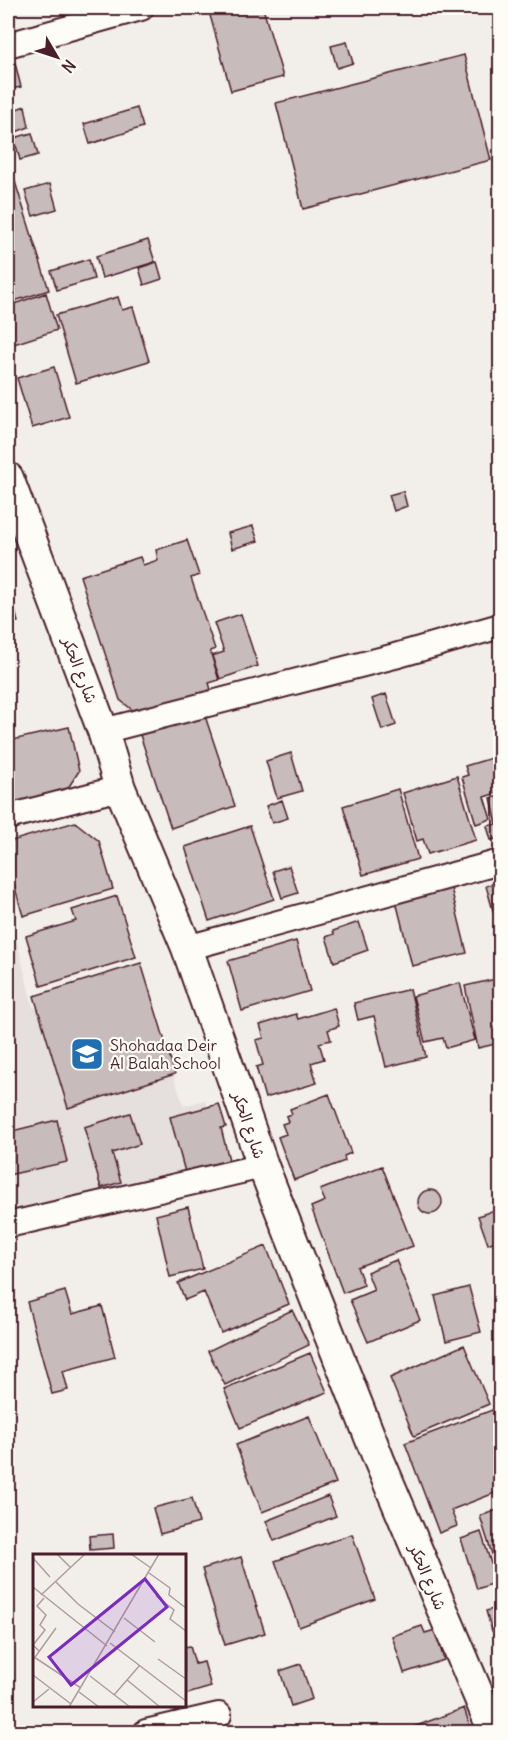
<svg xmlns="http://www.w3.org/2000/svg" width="508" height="1740" font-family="Delius,'Playpen Sans Arabic',sans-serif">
	<rect width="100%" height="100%" fill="#f2efeb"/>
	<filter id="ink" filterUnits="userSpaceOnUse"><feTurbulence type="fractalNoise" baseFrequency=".0167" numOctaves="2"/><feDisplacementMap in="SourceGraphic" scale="12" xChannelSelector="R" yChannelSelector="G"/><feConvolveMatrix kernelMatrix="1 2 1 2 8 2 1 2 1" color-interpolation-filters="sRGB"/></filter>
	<g filter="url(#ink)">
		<path fill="#e5dfdd" d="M8 903 33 1008 139 978 184 1106 205 1100 223 1160 8 1214Z"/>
		<path fill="#c8bbbb" stroke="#4a1f2b" stroke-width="1.5" d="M208 8H263L283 77 231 91Z
			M347 42 353 63 337 68 331 46Z
			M464 55 491 160 303 209 276 103Z
			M15 63 21 87 8 90V65Z
			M25 106 29 127 8 135V112Z
			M137 108 143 127 90 144 84 124Z
			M32 133 38 155 20 160 14 138Z
			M12 172 49 290 8 303V173Z
			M50 184 57 209 33 216 25 191Z
			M148 240 155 262 102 278 96 256Z
			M89 259 94 279 57 290 51 271Z
			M157 262 162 279 144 285 139 268Z
			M46 293 57 330 8 346V306Z
			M118 297 122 310 133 307 149 361 76 383 56 315Z
			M54 367 69 417 32 428 17 378Z
			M403 491 407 506 394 511 389 495Z
			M253 526 258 541 232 549 228 533Z
			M187 540 199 575 191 578 215 649 210 651 219 680 209 683 212 693 140 716 120 700 80 576 140 557 143 565 158 560 156 550Z
			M8 583 18 622 8 624Z
			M241 614 258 666 220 679 212 656 224 652 214 623Z
			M386 694 396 725 382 730 372 699Z
			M204 713 235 806 171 828 140 735Z
			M69 727 79 771 66 791 8 805V741Z
			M291 753 302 791 277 798 266 761Z
			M495 757 500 774V792L484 797 491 819 476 824 462 777 468 775 465 766Z
			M457 776 476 840 428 854 423 839 417 841 403 793Z
			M398 789 418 859 363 875 343 806Z
			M500 796V838L491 840 487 826 497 824 491 798Z
			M282 800 288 818 272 823 266 806Z
			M75 822 99 841 113 889 23 916 8 863V842Z
			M250 826 274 899 209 921 185 847Z
			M289 866 298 893 282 898 273 871Z
			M500 881V935L486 886Z
			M451 888 467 953 412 966 396 901Z
			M117 896 136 957 41 986 26 936 76 921 72 910Z
			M359 922 368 950 334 962 326 937 334 934 333 931Z
			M296 941 310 991 242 1011 228 961Z
			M141 963 175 1074 68 1108 34 996Z
			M500 978V1043L478 1048 465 986Z
			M460 983 475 1040 446 1048 443 1038 425 1042 413 996Z
			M410 989 426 1057 386 1067 374 1016 358 1020 354 1003Z
			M334 1008 339 1026 328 1030 331 1040 319 1043 324 1059 311 1063 317 1083 265 1098 256 1067 263 1065 256 1040 264 1038 260 1025 296 1014 298 1019Z
			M329 1094 351 1153 344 1156 345 1161 294 1180 278 1137 286 1134 282 1124 288 1122 286 1116 292 1114 290 1109Z
			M219 1104 226 1127 221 1128 229 1160 185 1172 170 1117Z
			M130 1113 140 1144 112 1153 121 1182 101 1188 84 1127Z
			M57 1120 67 1162 8 1175V1132Z
			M382 1166 413 1246 357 1267 364 1285 343 1293 311 1207 325 1201 320 1190Z
			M418 1202a12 12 0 1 1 24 0a12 12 0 1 1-24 0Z
			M188 1207 203 1269 170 1277 156 1215Z
			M500 1208V1239L488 1244 478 1216Z
			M266 1246 289 1304 221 1333 204 1292 185 1300 178 1283Z
			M396 1260 420 1320 368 1342 350 1300 374 1290 367 1272Z
			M469 1287 481 1332 446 1341 435 1296Z
			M65 1291 72 1314 102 1306 115 1357 63 1371 68 1390 52 1394 27 1302Z
			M292 1310 309 1345 225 1385 208 1351Z
			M464 1345 489 1404 414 1436 390 1378Z
			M310 1353 327 1392 240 1428 224 1389Z
			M500 1407V1491L451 1510 457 1526 439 1533 405 1443Z
			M309 1416 336 1483 262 1512 236 1445Z
			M328 1496 336 1516 274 1541 266 1521Z
			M192 1498 199 1523 160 1534 153 1508Z
			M500 1509V1580L480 1516Z
			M481 1532 497 1582 477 1589 461 1539Z
			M113 1534 114 1548 90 1550 89 1536Z
			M352 1534 375 1599 299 1627 275 1561Z
			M241 1557 265 1633 225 1645 202 1569Z
			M500 1607V1628L492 1631 486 1611Z
			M422 1626 425 1633 435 1630 444 1660 404 1673 392 1636Z
			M190 1646 195 1664 204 1662 211 1687 184 1695V1647Z
			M301 1664 312 1699 291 1706 280 1671Z
			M464 1708 472 1732H412L411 1728Z"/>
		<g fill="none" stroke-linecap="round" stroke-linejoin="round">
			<defs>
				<path id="minor" d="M8 45 141 8
					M103 731 395 656 500 626
					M8 817 120 788
					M187 948 500 862
					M8 1225 263 1166
					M146 1732 219 1715"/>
				<path id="tertiary" d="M8 478 103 731 120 788 187 948 263 1166 379 1460 494 1732"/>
			</defs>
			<use href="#minor" stroke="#4a1f2b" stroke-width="28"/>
			<use href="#tertiary" stroke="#4a1f2b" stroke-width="34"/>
			<use href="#minor" stroke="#fdfcf7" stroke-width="24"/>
			<use href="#tertiary" stroke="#fdfcf7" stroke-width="30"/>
		</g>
	</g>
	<defs>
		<symbol id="school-square" viewBox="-11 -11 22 22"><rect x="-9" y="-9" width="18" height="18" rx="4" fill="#1f6fb2" stroke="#fdfcf7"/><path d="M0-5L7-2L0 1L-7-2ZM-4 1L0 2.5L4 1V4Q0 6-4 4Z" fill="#fff"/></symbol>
	</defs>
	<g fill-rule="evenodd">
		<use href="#school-square" x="68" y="1035" width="38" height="38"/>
	</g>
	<g text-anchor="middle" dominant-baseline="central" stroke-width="4.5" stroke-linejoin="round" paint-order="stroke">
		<g font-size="16" fill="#4a1f2b" stroke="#fdfcf7">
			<text transform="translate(80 670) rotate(69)">شارع الحكر</text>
			<text transform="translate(249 1125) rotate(71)">شارع الحكر</text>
			<text transform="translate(428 1577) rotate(67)">شارع الحكر</text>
		</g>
		<g font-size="16" fill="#4a1f2b" stroke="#fdfcf7" text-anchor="start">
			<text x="110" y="1045">Shohadaa Deir<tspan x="110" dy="18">Al Balah School</tspan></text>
		</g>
	</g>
	<g transform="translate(33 1554)">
		<rect width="153" height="153" fill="#f2efeb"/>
		<path fill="none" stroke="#af9c9e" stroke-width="1.5" d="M24 0 38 14M98 0 118 14M0 4 17 23M116 19 137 34 136 41 153 54M23 28 45 50 82 78M0 33 74 92M8 41 52 0M123 42 141 56 137 65 153 77M91 64 122 88M77 89 153 147M6 97 0 91 12 76 7 71 13 61 4 52 11 44M1 103 48 134M125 105 153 125M0 106 23 74M0 121 38 150M57 122 97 153M94 126 127 153M46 138 66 153M81 141 107 111M0 148 16 135M36 153 126 0"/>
		<path fill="#7b2cbf" fill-opacity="0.15" stroke="#7b2cbf" stroke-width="3" d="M112 25 134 53 38 131 16 103Z"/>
		<rect width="153" height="153" fill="none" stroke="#4a1f2b" stroke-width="3"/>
	</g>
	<rect width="508" height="1740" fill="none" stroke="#fdfcf7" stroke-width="30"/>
	<rect x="15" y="15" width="478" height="1710" fill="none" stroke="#4a1f2b" stroke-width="2" filter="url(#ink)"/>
	<g transform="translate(57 57) rotate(129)" stroke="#fdfcf7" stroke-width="4.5" paint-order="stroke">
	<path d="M0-4.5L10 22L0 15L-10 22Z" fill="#4a1f2b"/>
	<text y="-9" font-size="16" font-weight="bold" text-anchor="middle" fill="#4a1f2b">N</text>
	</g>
</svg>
